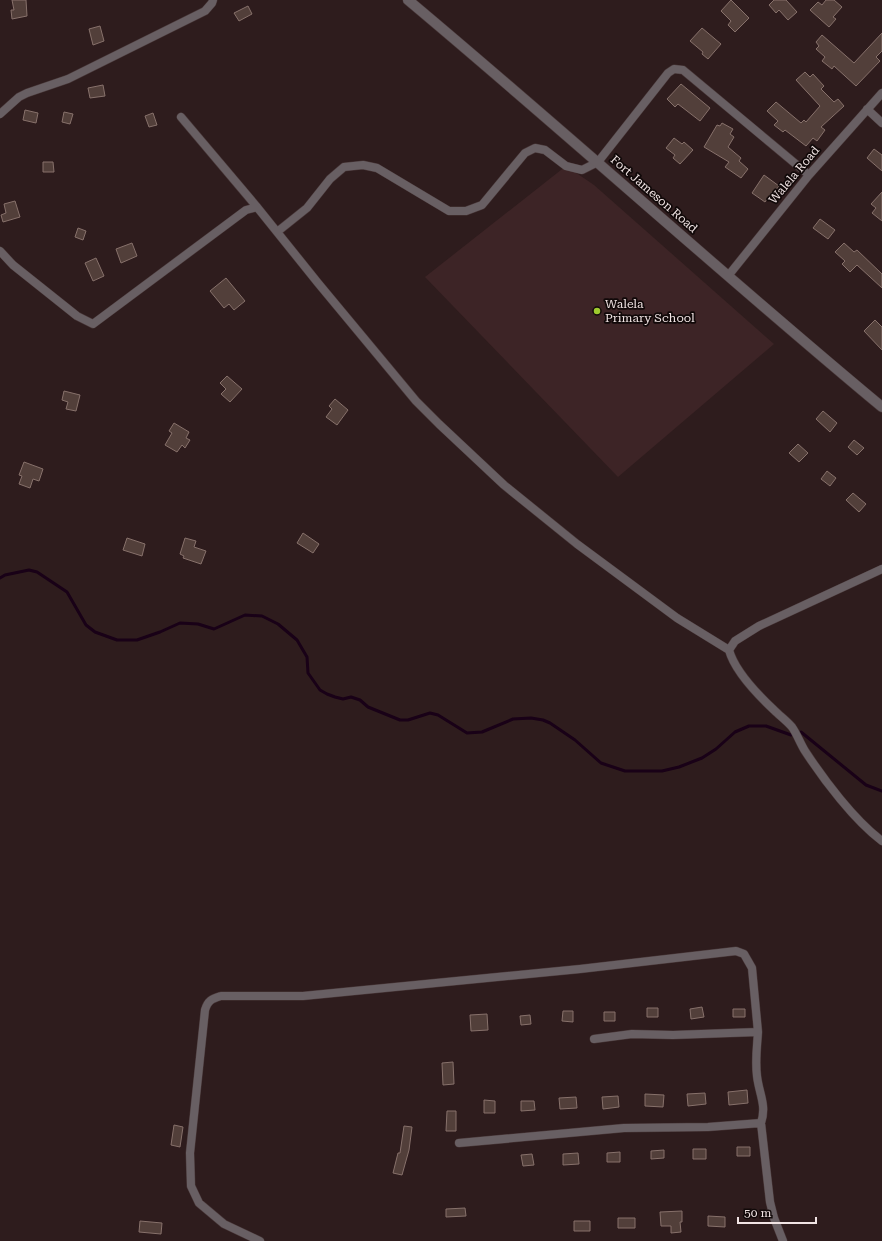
<svg xmlns="http://www.w3.org/2000/svg" width="882" height="1241" font-family="'Roboto Serif',serif">
	<rect width="100%" height="100%" fill="#2e1c1d"/>
	<path fill="#3d2426" d="M566 166 594 185 774 344 618 477 425 277Z"/>
	<g fill="none" stroke-linecap="round" stroke-linejoin="round">
		<path stroke="#190117" stroke-width="3" d="M0 578 5 575 29 570 37 572 67 592 86 625 95 632 117 640H137L160 632 180 623 198 624 214 629 245 615 262 616 278 624 297 640 307 657 308 673 320 690 327 694 335 697 343 699 351 697 360 700 368 707 400 720H408L430 713 438 715 467 733 482 732 513 719 531 718 543 720 550 723 575 740 601 763 625 771H662L679 767 702 758 716 749 735 732 749 726H766L791 735
			M801 732 866 785 882 791"/>
	</g>
	<path fill="#523f3a" stroke="#87716b" d="M12 0H26L27 16 12 19 11 10H14Z
		M731 0 749 18 735 32 728 25 731 21 721 11Z
		M774 0H786L797 12 788 20 779 10 776 13 769 5Z
		M826 0H834L842 7 833 17 836 19 829 27 810 10 818 2 822 5Z
		M248 6 252 14 239 21 234 13Z
		M100 26 104 41 93 45 89 29Z
		M702 28 721 44 708 59 702 54 703 52 690 41Z
		M882 33V51L876 57 880 61 856 86 834 66 832 69 822 61 825 57 816 49 819 46 816 42 822 35 854 63Z
		M805 72 810 77 813 74 824 86 821 89 834 102 838 99 844 106 821 127 825 130 817 141 813 138 806 146 785 130 783 132 774 125 778 121 767 111 776 102 801 123 804 120 806 122 820 106 796 80Z
		M681 84 710 108 700 121 678 104 675 107 667 99Z
		M103 85 105 96 90 98 88 88Z
		M25 110 38 113 36 123 23 120Z
		M64 112 73 114 70 124 62 122Z
		M153 113 157 125 149 127 145 116Z
		M722 123 733 129 730 134 734 137 728 147 741 158 739 161 748 169 741 178 725 167 729 162 704 147 717 125 720 126Z
		M674 138 682 144 684 142 693 150 680 164 673 158 675 155 666 148Z
		M874 149 882 155V171L867 158Z
		M43 162H53L54 172H43Z
		M764 175 779 186 774 193 772 192 765 202 752 193Z
		M882 192V221L872 213 876 208 871 204Z
		M15 201 20 217 3 222 1 215 6 213 4 204Z
		M820 219 835 230 828 239 813 228Z
		M78 228 86 231 83 240 75 237Z
		M132 243 137 256 121 263 116 249Z
		M844 243 854 252 857 250 882 274V288L857 265 850 272 842 264 845 261 835 252Z
		M96 258 104 276 93 281 85 263Z
		M226 278 245 301 234 310 229 304 224 308 210 291Z
		M875 320 882 327V350L864 331Z
		M227 376 242 389 230 402 221 394 226 389 220 383Z
		M64 391 80 395 76 411 66 409 68 402 62 400Z
		M335 399 348 410 337 425 326 417 332 409 329 406Z
		M823 411 837 423 830 432 816 419Z
		M174 423 189 432 186 438 190 440 185 448 182 445 177 452 165 445 172 433 169 431Z
		M854 440 864 448 857 455 848 447Z
		M798 444 808 453 799 462 789 453Z
		M24 462 43 469 39 481 33 479 30 488 19 484 22 476 19 475Z
		M827 471 836 478 830 486 821 479Z
		M853 493 866 504 859 512 846 500Z
		M303 533 319 544 313 553 297 543Z
		M127 538 145 544 142 556 123 550Z
		M185 538 196 541 194 547 206 551 201 564 183 558 184 556 180 554Z
		M702 1007 704 1017 691 1019 690 1009Z
		M647 1008H658V1017H647Z
		M733 1009H745V1017H733Z
		M563 1011H573V1022L562 1021Z
		M604 1012H615V1021H604Z
		M487 1014 488 1030 471 1031 470 1015Z
		M530 1015 531 1024 521 1025 520 1016Z
		M453 1062 454 1084 443 1085 442 1063Z
		M747 1090 748 1103 729 1105 728 1092Z
		M705 1093 706 1104 688 1106 687 1094Z
		M645 1094 664 1095 663 1107 645 1106Z
		M618 1096 619 1107 603 1109 602 1097Z
		M576 1097 577 1108 560 1109 559 1098Z
		M484 1100 495 1101V1113H484Z
		M521 1101H534L535 1110 521 1111Z
		M447 1111H456V1131H446Z
		M174 1125 183 1127 180 1147 171 1145Z
		M404 1126 412 1127 409 1150 402 1175 393 1173 398 1153H400Z
		M737 1147H750V1156H737Z
		M693 1149H706V1159H693Z
		M664 1150V1158L651 1159V1151Z
		M620 1152V1162H607V1153Z
		M578 1153 579 1164 563 1165V1154Z
		M532 1154 534 1165 523 1166 521 1155Z
		M465 1208 466 1216 446 1217V1209Z
		M682 1211V1222H680L681 1232 671 1233V1226H661L660 1212Z
		M708 1216 725 1217V1227L708 1226Z
		M618 1218H635V1228H618Z
		M140 1221 162 1223 161 1234 139 1232Z
		M574 1221H590V1231H574Z"/>
	<g fill="none" stroke-linecap="round" stroke-linejoin="round">
		<defs>
			<path id="minor" d="M867 109 882 123
				M0 114 19 97 27 93 68 79 205 11 212 3 213 0
				M181 117 257 207 318 283 416 401 439 424 504 485 577 544 677 618 729 650
				M277 232 307 208 330 179 344 167 363 165 377 168 449 211H466L482 205 525 153 535 148 545 150 566 166 582 170 598 162 668 73 674 69 683 70 809 175
				M0 251 13 265 77 316 93 324 246 210 257 207
				M728 276 809 175 882 93
				M882 569 759 626 735 641 729 650C735 672 758 695 774 710 780 716 787 721 792 727 797 734 800 743 805 751 824 780 854 820 882 841
				M594 1039 632 1034 673 1035 758 1032C757 1047 755 1061 757 1076 759 1094 767 1105 761 1123
				M459 1143 624 1128 708 1127 761 1123 770 1202 774 1218 783 1241
				M260 1241 224 1224 199 1203 191 1186 190 1153 205 1010C208 1000 212 999 221 996H303L580 969 736 951 744 954 752 968 758 1032"/>
			<path id="tertiary" d="M408 0C568 134 722 274 882 407"/>
		</defs>
		<use href="#minor" stroke="#493839" stroke-width="9"/>
		<use href="#tertiary" stroke="#493839" stroke-width="11"/>
		<use href="#minor" stroke="#685f63" stroke-width="8"/>
		<use href="#tertiary" stroke="#685f63" stroke-width="10"/>
	</g>
	<circle fill="#9eca2e" stroke="#110909" stroke-width="1.5" cx="597" cy="311" r="4"/>
	<g text-anchor="middle" dominant-baseline="central" stroke-width="3.5" stroke-linejoin="round" paint-order="stroke">
		<g font-size="12" fill="#f1e4e4" stroke="#110909">
			<text transform="translate(794 175) rotate(-50)">Walela Road</text>
			<text transform="translate(654 194) rotate(41)">Fort Jameson Road</text>
		</g>
		<g font-size="12" fill="#f1e4e4" stroke="#110909" text-anchor="start">
			<text x="605" y="304">Walela<tspan x="605" dy="14">Primary School</tspan></text>
		</g>
	</g>
	<path d="M738 1217v6h78v-6" fill="none" stroke="#f1e4e4" stroke-width="2"/>
	<text x="744" y="1217" font-size="12" fill="#f1e4e4" stroke="#110909" stroke-width="3" paint-order="stroke">50 m</text>
</svg>
